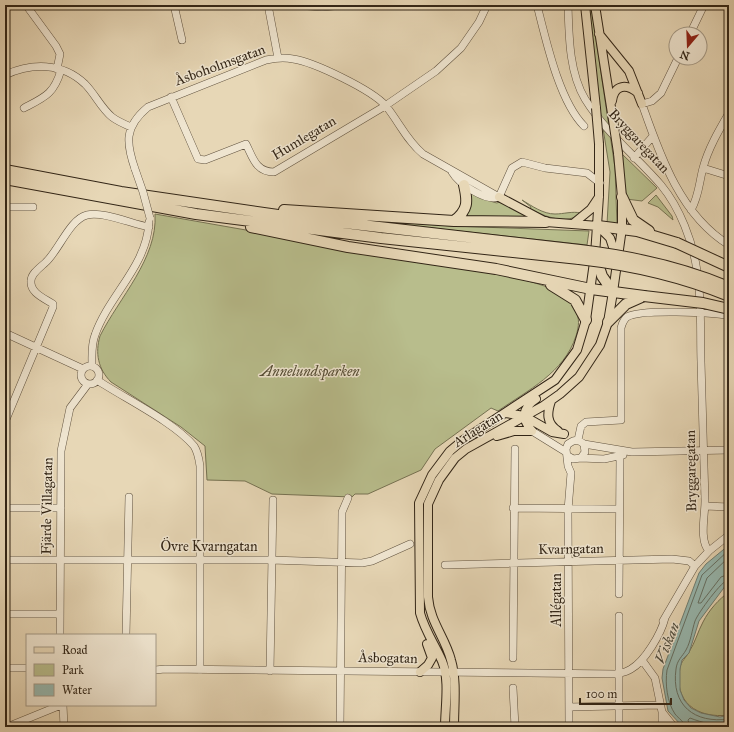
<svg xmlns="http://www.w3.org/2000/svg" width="734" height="732" font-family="'IM FELL Great Primer',serif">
	<rect width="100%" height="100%" fill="#e7d7b6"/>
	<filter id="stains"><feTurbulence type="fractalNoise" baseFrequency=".005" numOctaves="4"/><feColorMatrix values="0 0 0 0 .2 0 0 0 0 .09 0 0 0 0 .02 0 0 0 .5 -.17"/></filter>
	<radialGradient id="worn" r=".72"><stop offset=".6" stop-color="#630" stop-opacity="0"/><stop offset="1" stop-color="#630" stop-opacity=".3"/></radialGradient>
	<path fill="#b8bd8c" stroke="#767252" d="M588 5H591L615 168 617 225 607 224 610 172 595 78Z
		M621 153 657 188 642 201 626 199Z
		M469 190 493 202 497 203 501 201 529 217 466 216Z
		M656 195 672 216 673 220 658 207 648 203Z
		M522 200C532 206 543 214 555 214 564 214 572 211 581 213 567 226 544 216 530 209L531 207Z
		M155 214 518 278C534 283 553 287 567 297 571 299 573 306 575 309 580 319 579 326 576 336 564 373 528 390 498 411L491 408 435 449 421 470 368 494H355L352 497 272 494 245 481 207 480 205 446 181 427 111 382C98 369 95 353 100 336 119 298 158 258 155 214Z
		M350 219 452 226 589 231 587 245Z
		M729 592V715C697 719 673 702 680 668 681 661 686 658 689 652 695 643 698 631 703 622 709 610 719 599 729 592Z"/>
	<path fill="#97b9b1" stroke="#6f7e73" d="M729 545V581L699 621 689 653 682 660 680 669V690L684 700 691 708 701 713 720 717 729 715V727H683L668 711 662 678 663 669 699 573 706 564Z"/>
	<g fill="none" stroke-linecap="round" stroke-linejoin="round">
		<path stroke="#657064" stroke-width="1" d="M729 557 707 578 698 603H701L721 577 729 574
			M729 579C722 580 698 613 695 621 692 630 691 641 686 650 682 657 677 660 676 669 671 705 694 724 729 719
			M685 727C684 721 679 719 675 714 667 702 665 684 667 670L702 575 729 550
			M690 727 688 720 690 718C703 723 715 726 729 725"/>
		<defs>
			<path id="minor" d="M26 5 56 46 60 54 57 69
				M174 5 182 40
				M226 5V6
				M268 5 278 58
				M293 5 322 7 346 5
				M537 5C546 40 559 101 584 126
				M568 5C569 36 569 72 585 99 606 133 636 156 661 185 680 208 693 242 697 271 702 301 700 332 701 362 702 408 704 455 705 501 705 516 699 540 709 551
				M690 34 704 5
				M678 58 661 93 652 101 642 104C660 155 680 215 729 245
				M5 75C31 63 62 62 85 84 95 94 101 108 112 117 117 121 124 124 131 127
				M171 97 198 159 205 160 246 144C253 158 256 172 274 172L385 106 436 71 461 48 479 22 487 5
				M24 108C45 97 54 94 61 70
				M634 158 653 136
				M703 168 729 176
				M135 169C126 143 124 127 148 107L266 60C275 58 284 57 293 59 314 62 372 90 386 106 399 122 407 141 423 154L499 197
				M452 172C459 184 486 202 499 197
				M499 197 512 168 522 162 545 168 587 173 600 183
				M5 207H33
				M691 210C699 196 699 183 703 168 708 149 719 130 729 113
				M5 333 83 369
				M92 366C92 356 91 345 95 335 109 295 147 266 149 222
				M81 375a9 9 0 1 1 18 0a9 9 0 1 1-18 0Z
				M97 380C124 398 174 422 194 446 198 452 199 459 200 466V670
				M5 422 53 307V304C44 298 30 293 31 281 31 273 41 267 46 262 59 250 70 219 87 215 103 211 132 224 149 227
				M532 431 566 452
				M578 440 581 426 586 422 621 420V328C622 324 623 320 627 317 639 309 713 312 729 316
				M584 444 632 452 729 450
				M568 456 573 459 581 458 585 452 584 444 578 440 573 441 568 444 566 449 568 466 571 473 568 510 569 727
				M581 458 604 459 623 455
				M705 506 729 507
				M5 508H61
				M513 508 618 509
				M5 560H271L362 563 372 561 410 544
				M445 565 672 559 689 561 695 566
				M619 594 620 457
				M5 614H60
				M619 616V727
				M663 621 695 566 709 551 729 535
				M60 635 61 451 70 408 88 384
				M126 635 129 497
				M513 658 515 449
				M642 660 655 678 662 712 674 727
				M5 668H27
				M155 670 165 669 616 674C621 673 627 672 631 669 645 661 661 634 665 618
				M270 671 273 500
				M513 688 515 727
				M63 705 64 727
				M569 707 659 705
				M7 727 61 705
				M340 727 342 512 348 498
				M662 727V712"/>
			<path id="major" d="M585 5 596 108
				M595 5 613 120
				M599 34 629 71 642 104
				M612 101C614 85 626 83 638 93
				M499 197 546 222 598 226 610 238 617 259
				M574 223 591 209 599 197
				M551 401C547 413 546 423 558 431
				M506 413 524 416 552 432 564 434
				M532 431C521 419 522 408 536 399
				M497 436 514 431H532
				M420 672 428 665 432 658 427 644
				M445 727C445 707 450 680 442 661 435 645 425 631 420 613L419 503 432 475 450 451 462 441 555 380 577 350 586 320 595 255 599 196V144
				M454 727C454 705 457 681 451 660 445 637 430 622 428 597V504L439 480 455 458 466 449 543 406 560 394 579 377 600 345 608 322 613 292 622 228V197L618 153"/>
			<path id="highway" d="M5 170 121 192 292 217 580 250
				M5 179 196 214 381 238 579 259
				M622 197 633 220 649 231
				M284 210 454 221 546 222
				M454 221C468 210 468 202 464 185
				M598 226 637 231 677 243
				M251 227 348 247 496 269 591 289 644 296
				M595 255 602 276 613 292
				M551 285 575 300 586 320
				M608 322 626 304 644 296"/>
		</defs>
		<use href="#minor" stroke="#60523f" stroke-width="8"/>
		<use href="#major" stroke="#332617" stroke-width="10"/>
		<use href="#highway" stroke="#332617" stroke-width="12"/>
		<use href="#minor" stroke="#efe5d0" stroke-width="7"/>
		<use href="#major" stroke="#e7d7b6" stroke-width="8"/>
		<use href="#highway" stroke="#e7d7b6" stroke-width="10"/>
		<defs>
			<path id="minor-bridge" d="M135 169 143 192 150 218"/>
			<path id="major-bridge" d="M596 108 599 144
				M613 120 618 153"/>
			<path id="highway-bridge" d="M677 243 729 267
				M580 250C631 256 681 267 729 287
				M579 259C631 265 681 276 729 296
				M644 296 703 303 729 309"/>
		</defs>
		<use href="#minor-bridge" stroke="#60523f" stroke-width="8" stroke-linecap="butt"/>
		<use href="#major-bridge" stroke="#332617" stroke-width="10" stroke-linecap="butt"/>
		<use href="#highway-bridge" stroke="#332617" stroke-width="12" stroke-linecap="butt"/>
		<use href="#minor-bridge" stroke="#efe5d0" stroke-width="7"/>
		<use href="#major-bridge" stroke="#e7d7b6" stroke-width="8"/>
		<use href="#highway-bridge" stroke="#e7d7b6" stroke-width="10"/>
	</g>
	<g text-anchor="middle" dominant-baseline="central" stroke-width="3" stroke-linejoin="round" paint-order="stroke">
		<g font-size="14" fill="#332617" stroke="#efe5d0">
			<text transform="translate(220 65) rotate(-20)">Åsboholmsgatan</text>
			<text transform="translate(304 138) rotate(-31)">Humlegatan</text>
			<text transform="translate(639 141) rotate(47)">Bryggaregatan</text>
			<text transform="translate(478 429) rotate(-32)">Arlagatan</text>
			<text transform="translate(691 471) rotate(-91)">Bryggaregatan</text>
			<text transform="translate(47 506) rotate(-89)">Fjärde Villagatan</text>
			<text x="209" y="546">Övre Kvarngatan</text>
			<text transform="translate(571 549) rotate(-1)">Kvarngatan</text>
			<text transform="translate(556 600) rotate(-90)">Allégatan</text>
			<text transform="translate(388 658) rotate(1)">Åsbogatan</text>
		</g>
		<g font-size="14" font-style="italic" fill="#544c34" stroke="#efe5d0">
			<text x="310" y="371">Annelundsparken</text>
		</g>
		<g font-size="15" font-style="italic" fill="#4c4b3e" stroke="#efe5d0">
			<text transform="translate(667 643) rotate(-68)">Viskan</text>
		</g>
	</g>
	<rect width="734" height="732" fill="none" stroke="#e7d7b6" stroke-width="20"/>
	<rect x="6" y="6" width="722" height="720" fill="none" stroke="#332617" stroke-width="2"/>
	<rect x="10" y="10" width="714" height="712" fill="none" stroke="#332617"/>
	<rect x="26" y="634" width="130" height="72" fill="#efe5d0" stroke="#a49986"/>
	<rect x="34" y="647" width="20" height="6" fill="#e7d7b6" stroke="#a49986"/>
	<text x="62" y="654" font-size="12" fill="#332617">Road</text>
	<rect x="34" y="664" width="20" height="12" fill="#b8bd8c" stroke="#a49986"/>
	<text x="62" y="674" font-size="12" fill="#332617">Park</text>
	<rect x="34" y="684" width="20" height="12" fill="#97b9b1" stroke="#a49986"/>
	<text x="62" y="694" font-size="12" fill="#332617">Water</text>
	<g transform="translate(688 46) rotate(199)"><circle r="19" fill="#efe5d0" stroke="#a49986"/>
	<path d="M0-3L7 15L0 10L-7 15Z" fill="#8f2418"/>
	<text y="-6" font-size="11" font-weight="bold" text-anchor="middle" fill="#332617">N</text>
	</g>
	<path d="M580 698v6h91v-6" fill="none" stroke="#332617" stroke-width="2"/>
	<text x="586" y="698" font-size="12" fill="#332617" stroke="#efe5d0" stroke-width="3" paint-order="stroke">100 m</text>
	<rect width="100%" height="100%" filter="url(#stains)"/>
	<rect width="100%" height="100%" fill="url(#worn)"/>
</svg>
